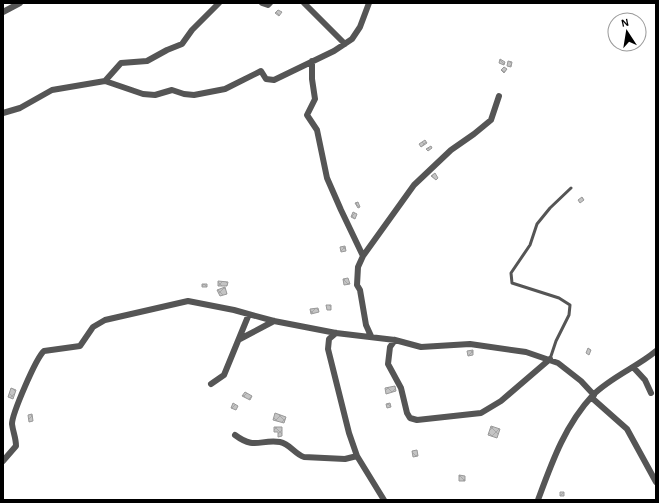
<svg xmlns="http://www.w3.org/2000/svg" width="659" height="503" font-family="'Alegreya Sans',sans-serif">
	<defs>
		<pattern id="building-cross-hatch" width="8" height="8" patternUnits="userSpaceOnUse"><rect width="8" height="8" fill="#c4c4c4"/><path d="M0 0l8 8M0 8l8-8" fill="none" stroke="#a7a7a7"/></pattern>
	</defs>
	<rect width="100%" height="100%" fill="#fff"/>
	<path fill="url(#building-cross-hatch)" stroke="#999" d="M278 10 282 12 279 16 275 13Z
		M500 59 505 62 504 65 499 63Z
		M508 61 512 62 511 67 507 66Z
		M504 67 507 69 504 73 501 70Z
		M425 140 427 143 421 147 419 144Z
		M431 146 432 148 428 151 426 149Z
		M435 173 438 178 436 180 431 176Z
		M582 197 584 200 580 203 578 200Z
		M358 202 360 207 358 208 355 203Z
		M353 212 357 214 355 219 351 217Z
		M345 246 346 251 341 252 340 247Z
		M348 278 350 284 344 285 343 279Z
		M218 281 228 282 227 286H218Z
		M202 284H207V287H202Z
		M225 287 227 294 220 296 217 290Z
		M326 305H331V310H327Z
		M318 308 319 312 311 314 310 309Z
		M588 348 591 350 589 355 586 353Z
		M473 350V355L468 356 467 351Z
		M395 386 396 391 386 394 385 388Z
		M11 388 16 390 13 399 8 397Z
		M245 392 252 396 250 400 242 396Z
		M233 403 238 406 236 410 231 408Z
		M390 403 391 407 387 408 386 404Z
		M275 413 286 417 284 423 273 420Z
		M32 414 33 421 29 422 28 415Z
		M491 426 500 429 497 438 488 435Z
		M274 427H282V436L278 437V432H274Z
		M417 450 418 456 413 457 412 451Z
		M459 475 465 476V481H459Z
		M560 492H564V496H560Z"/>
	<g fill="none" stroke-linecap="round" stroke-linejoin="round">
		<path stroke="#555" stroke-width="3" d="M550 359 556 341 569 315 570 305 559 298 512 283 511 273 530 245 537 224 550 208 571 188"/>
		<path stroke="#555" stroke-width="6" d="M262 3 268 5 270 3
			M304 3 345 44
			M3 12 20 3
			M312 61V79L315 99 307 115 317 130 327 178 341 210 363 256
			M105 81 143 94 155 95 172 90 184 94 194 95 225 89 261 71 266 79 274 80 334 51 352 39 360 27 369 3
			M3 113 20 108 52 90 105 81 121 63 147 61 167 50 182 44 192 30 219 3
			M336 333 329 339 328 349 349 433 357 456 384 500
			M371 336 366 325 360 290 357 285 358 267 363 256 414 185 451 150 474 134 491 120 499 96
			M240 339 274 321
			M395 340 390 347 388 364 401 388 407 413 410 418 417 420 481 413 501 401 550 359
			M633 367 645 380 651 393
			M211 384 224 375 249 314
			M592 398 627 429 656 482
			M235 435C255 450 260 439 280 442 290 444 295 454 304 457L345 459 357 456
			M3 461 16 446C16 438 13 432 12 424 12 414 36 358 44 351L80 346 93 327 105 320 188 301 234 310 274 321 336 333 395 340 421 347 470 344 526 352 558 363 581 381 594 395
			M538 500C552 462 565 425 593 395 611 377 637 367 656 351"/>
	</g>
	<rect width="659" height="503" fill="none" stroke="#000000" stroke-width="8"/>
	<g transform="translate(627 32) rotate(348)"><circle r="19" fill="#ffffff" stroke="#999999"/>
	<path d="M0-3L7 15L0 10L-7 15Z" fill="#000000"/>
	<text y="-6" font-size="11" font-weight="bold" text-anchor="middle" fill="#000000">N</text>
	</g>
</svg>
